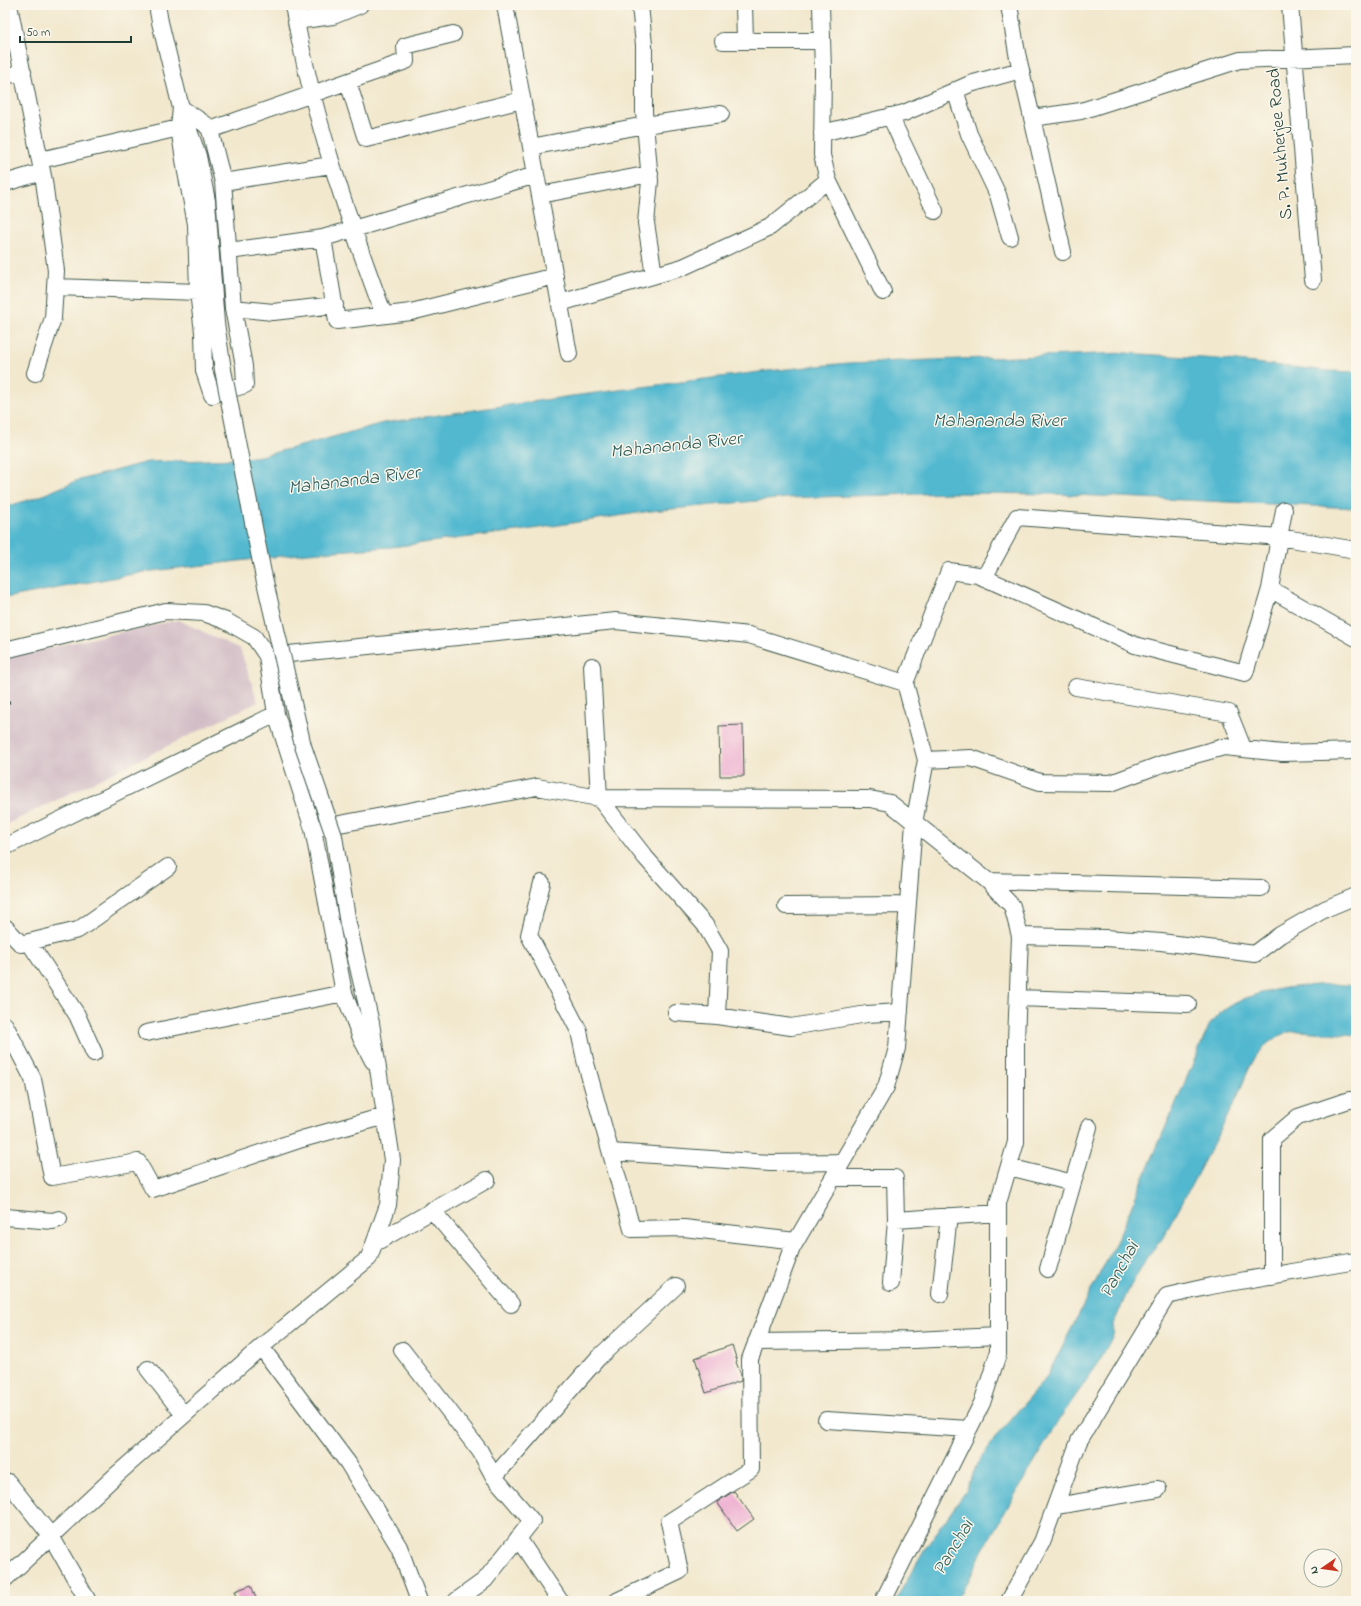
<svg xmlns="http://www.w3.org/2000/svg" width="1361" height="1606" font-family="'Indie Flower',sans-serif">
	<rect width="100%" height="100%" fill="#fbf7ec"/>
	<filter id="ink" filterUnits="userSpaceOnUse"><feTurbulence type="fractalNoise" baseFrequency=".025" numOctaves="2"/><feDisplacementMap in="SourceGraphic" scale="8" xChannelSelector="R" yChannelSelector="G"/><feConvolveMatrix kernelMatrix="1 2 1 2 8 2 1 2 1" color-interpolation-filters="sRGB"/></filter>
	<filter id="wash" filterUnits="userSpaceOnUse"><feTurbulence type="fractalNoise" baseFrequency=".012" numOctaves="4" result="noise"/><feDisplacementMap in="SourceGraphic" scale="16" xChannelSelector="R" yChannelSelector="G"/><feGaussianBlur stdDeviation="0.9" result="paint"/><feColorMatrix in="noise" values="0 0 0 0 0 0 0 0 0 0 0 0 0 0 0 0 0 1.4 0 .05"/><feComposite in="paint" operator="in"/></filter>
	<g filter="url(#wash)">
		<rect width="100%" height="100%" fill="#f2e8ce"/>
		<path fill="#d2bdc6" d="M178 620 240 649 258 702 5 825V657Z"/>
		<path fill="#51b8cf" stroke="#387a82" d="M1126 353 1218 359 1328 371 1356 372V508L1053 494 952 493 787 498 651 511 526 530 391 547 308 553 144 572 5 598V507L38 497 76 481 147 462 237 459 260 456 297 447 383 423 572 396 767 371 848 363Z
			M1334 984 1356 986V1035L1300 1031 1289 1032 1279 1036 1268 1043 1256 1056 1248 1071 1235 1102 1184 1199 1162 1239 1147 1257 1129 1289 1113 1325 1114 1333 1100 1361 1060 1418 982 1551 969 1580 955 1601H895L924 1550 966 1491 977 1464 999 1433 1046 1378 1117 1240 1209 1026C1213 1021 1217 1015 1222 1012 1251 988 1298 986 1334 984Z"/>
		<g id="blocks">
			<path fill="#edaccf" d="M743 725 744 776H720L719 726Z
				M732 1345 737 1361 736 1362 741 1375V1381L706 1393 695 1358Z
				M734 1491 754 1519 737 1531 717 1502Z
				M251 1585 257 1601H239L235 1591Z"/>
		</g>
	</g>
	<g filter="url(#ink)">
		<use href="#blocks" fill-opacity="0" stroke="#3f574b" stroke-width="1"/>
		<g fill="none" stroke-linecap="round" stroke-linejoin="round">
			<defs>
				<path id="minor" d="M9 5 44 181 56 271 53 318 35 373
					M157 5 160 22 181 108 198 156 207 201 216 323 223 370
					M293 5C312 113 346 213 384 315
					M505 5 569 354
					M640 5 644 45V112L650 181 646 223 654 275
					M744 5 745 41
					M821 5 823 70 822 155 828 180 883 292
					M1009 5 1017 53 1063 252
					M1290 5 1313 280
					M296 21 333 16 360 5
					M723 41H822
					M5 76 23 72
					M348 82 366 139 522 100
					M955 90 969 134 998 195 1010 237
					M181 108 205 124 210 130 223 182 233 308 244 366 245 385 212 395 204 371 203 332 198 292 196 224 186 172 179 128Z
					M890 116 935 211
					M1032 118 1081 111 1240 60 1356 55
					M210 130 406 61 405 46 453 34
					M822 133 904 113 970 84 1021 70
					M531 147 645 125 721 114
					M40 160 179 128
					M223 182 331 165
					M5 183 42 172
					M540 195 650 174
					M323 238 337 321 411 312 555 276
					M229 251 323 238 536 175
					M55 287 198 292
					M560 303 683 267 770 227 828 180
					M233 308 273 312 335 305
					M984 578 1017 517 1279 537 1356 550
					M1270 589 1356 638
					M5 650 166 611 204 613 226 621 254 637 267 656 276 714 313 829 344 993 361 1038 373 1061
					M269 656 616 621 749 635 905 683
					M592 666 599 798 645 857 705 925 720 951 717 1016
					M1076 687 1229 713 1243 748
					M926 760 971 758 1040 782 1111 783 1162 764 1224 747 1283 753 1356 751
					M313 829 537 787 599 798 870 799 890 803 988 881 1012 906 1020 936 1016 1041V1142L998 1203V1354L982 1403 883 1601
					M5 847 276 714
					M988 881 1261 888
					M542 883 529 935 579 1031 585 1060 632 1229 684 1228 796 1241
					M786 906 908 905
					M348 924 371 1023 392 1160 388 1205 369 1258 261 1347 348 1463 399 1547 419 1601
					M5 927 21 944 78 930 168 867
					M1020 936 1105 938 1161 942 1255 954 1280 935 1325 909 1356 896
					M29 942 77 1015 94 1053
					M1018 998 1188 1004
					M676 1013 717 1016 791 1027 867 1014 900 1012
					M5 1025 33 1079 52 1177 138 1162 153 1189 302 1139 385 1116
					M146 1033 344 993
					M611 1152 770 1163 842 1162
					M1009 1167 1073 1183
					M833 1178H895L896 1220 891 1283
					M432 1210 511 1304
					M5 1217 53 1221 59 1219
					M896 1220 998 1213
					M375 1243 487 1180
					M1048 1269 1089 1127
					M1272 1276V1139L1298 1117 1349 1100H1356
					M940 1294 949 1216
					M756 1342 914 1340 998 1336
					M402 1350 480 1451 494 1477 532 1521 485 1580 456 1601
					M148 1369 184 1415
					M826 1420 969 1429
					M494 1477 598 1358 676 1286
					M5 1481 8 1482 51 1536 88 1601
					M1056 1506 1158 1489
					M518 1538 560 1601
					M5 1579 114 1477 261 1347
					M617 1601 680 1571 669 1522 751 1469 750 1359 792 1248 886 1087 897 1048 914 823 926 760 905 683 949 571 978 575 1135 645 1245 673 1270 589 1284 510
					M1009 1601 1042 1542 1079 1441 1167 1296 1211 1286 1356 1261"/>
			</defs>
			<use href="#minor" stroke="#3f574b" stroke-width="18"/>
			<use href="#minor" stroke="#fff" stroke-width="16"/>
			<path stroke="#1f3d34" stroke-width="3" stroke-dasharray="6 3" stroke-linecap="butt" d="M5 703 10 702"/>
			<defs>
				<path id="minor-bridge" d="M223 370 263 573 303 746 334 836 348 924"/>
			</defs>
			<use href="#minor-bridge" stroke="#3f574b" stroke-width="18" stroke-linecap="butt"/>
			<use href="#minor-bridge" stroke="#fff" stroke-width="16"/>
		</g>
	</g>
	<g text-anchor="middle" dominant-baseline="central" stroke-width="3" stroke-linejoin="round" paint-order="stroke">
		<g font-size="18" fill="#1f3d34" stroke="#fbf7ec">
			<text transform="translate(1281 144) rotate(-95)">S. P. Mukherjee Road</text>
		</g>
		<g font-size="19" font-style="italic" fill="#2c5c5b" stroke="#fbf7ec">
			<text x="999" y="421">Mahananda River</text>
			<text transform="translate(676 446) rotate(-6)">Mahananda River</text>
			<text transform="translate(354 481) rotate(-7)">Mahananda River</text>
			<text transform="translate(1120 1270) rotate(-61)">Panchai</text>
			<text transform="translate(954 1548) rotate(-59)">Panchai</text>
		</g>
	</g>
	<rect width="1361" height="1606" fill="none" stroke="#fbf7ec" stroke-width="20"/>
	<g transform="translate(1323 1568) rotate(257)"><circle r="19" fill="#fbf7ec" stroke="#a3ada2"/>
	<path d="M0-3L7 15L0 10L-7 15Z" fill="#c8321e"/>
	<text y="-6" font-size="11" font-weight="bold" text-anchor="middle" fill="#1f3d34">N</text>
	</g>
	<path d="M20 36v6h111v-6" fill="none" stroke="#1f3d34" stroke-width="2"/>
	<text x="26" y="36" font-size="12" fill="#1f3d34" stroke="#fbf7ec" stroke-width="3" paint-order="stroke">50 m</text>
</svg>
